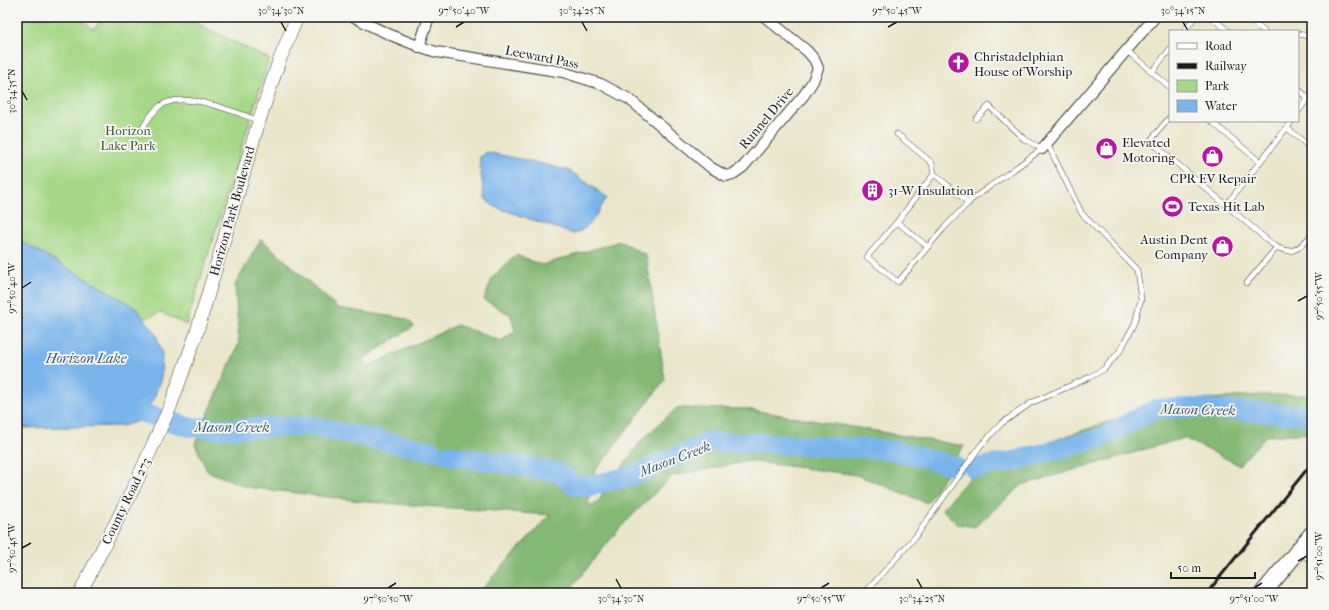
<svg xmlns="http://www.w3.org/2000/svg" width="1329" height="610" font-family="'IM FELL French Canon',serif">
	<rect width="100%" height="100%" fill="#f6f6f2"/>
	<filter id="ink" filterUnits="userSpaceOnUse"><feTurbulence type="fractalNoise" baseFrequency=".025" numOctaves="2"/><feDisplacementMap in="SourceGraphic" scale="8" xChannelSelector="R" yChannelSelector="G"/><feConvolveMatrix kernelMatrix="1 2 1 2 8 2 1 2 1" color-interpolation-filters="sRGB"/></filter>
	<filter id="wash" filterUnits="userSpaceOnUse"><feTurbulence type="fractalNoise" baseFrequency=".012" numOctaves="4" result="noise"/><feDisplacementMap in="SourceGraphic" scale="16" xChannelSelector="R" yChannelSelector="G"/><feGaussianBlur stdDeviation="0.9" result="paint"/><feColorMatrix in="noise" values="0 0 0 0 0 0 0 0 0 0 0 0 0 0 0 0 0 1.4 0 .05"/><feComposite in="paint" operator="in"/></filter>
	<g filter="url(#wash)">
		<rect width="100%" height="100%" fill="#eae6cb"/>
		<path fill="#a6d887" stroke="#617a52" d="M17 17H79L93 29 106 17H184L269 59 186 325 161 312 129 325 17 277Z"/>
		<path fill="#84b874" stroke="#506a48" d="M261 239 338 308 407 319 414 326 365 358 364 366 371 365 457 325 501 341 515 331 511 315 484 300 493 277 516 255 542 265 620 241 646 255 665 380 595 471 588 505 597 504 603 494 642 440 677 408 746 409 964 446 927 503 857 475 749 461 672 476 619 529 567 593H478L550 515 369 502 247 487 207 471 195 444 239 343 235 285Z
			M1258 395H1312V433L1266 436 1239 465 1184 438 1022 485 975 527 957 524 942 509 986 459 1040 445 1164 403Z"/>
		<path fill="#79b4eb" stroke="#4a6884" d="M486 152 543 164 570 171 607 197C597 213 592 227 574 234L495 207 485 199 480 168V157Z
			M17 239 135 307 155 332 162 353 161 378 154 398 138 421 123 426 17 428Z"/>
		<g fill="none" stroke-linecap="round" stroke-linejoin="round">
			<path stroke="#79b4eb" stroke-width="20" d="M119 403 149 415 189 427 222 429 312 426 432 451
				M448 455 558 472 575 485 585 487 634 475 710 442 764 443 892 450 955 466
				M974 468 1014 461 1063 448 1103 437 1155 409 1195 408 1304 415 1312 419"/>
		</g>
	</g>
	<g filter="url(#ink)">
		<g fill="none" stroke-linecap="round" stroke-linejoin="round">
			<defs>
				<path id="service" d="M1211 17 1228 31
					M1246 17 1264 31
					M1184 31 1195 17
					M1298 34 1304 35 1312 39
					M1126 50 1170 87
					M1152 72 1170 49
					M1298 89 1308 98 1298 112
					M1170 117 1150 141 1272 244C1291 257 1299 250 1312 234
					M1211 121 1260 162 1292 121
					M1287 128 1312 149
					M141 131C147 121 151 113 160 106 183 89 233 112 258 120
					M897 134 932 163 934 174
					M969 203 934 174 897 222 867 257 898 282 943 229 971 200 1042 149 1024 139 989 106 976 119
					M1226 205 1260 162
					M897 222 928 247
					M1247 283 1277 247
					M1301 552 1312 562
					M865 593 916 536 981 445 1002 423 1031 403 1090 377 1104 369 1120 351 1135 323 1141 299 1137 270 1082 214 1047 143"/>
				<path id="minor" d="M354 17C381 32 408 43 436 52L563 72 601 84 629 99 710 167 726 176 733 174 743 167 804 95 813 81 818 68 814 59 807 51 765 17
					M419 47 429 17
					M1042 149 1155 17"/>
				<path id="tertiary" d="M80 593 134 487 170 407 196 335 259 121 278 64 297 17"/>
				<path id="primary" d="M1263 593 1312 534"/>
			</defs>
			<use href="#service" stroke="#3b3a36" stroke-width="6"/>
			<use href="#minor" stroke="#3b3a36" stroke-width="12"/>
			<use href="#tertiary" stroke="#3b3a36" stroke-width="14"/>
			<use href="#primary" stroke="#3b3a36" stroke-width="18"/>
			<use href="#service" stroke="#fff" stroke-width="5"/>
			<use href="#minor" stroke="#fff" stroke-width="10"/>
			<use href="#tertiary" stroke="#fff" stroke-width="13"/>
			<use href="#primary" stroke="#fff" stroke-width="16"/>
			<path stroke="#1c1c1c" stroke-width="3" d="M1207 593 1312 463"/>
		</g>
	</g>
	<path fill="none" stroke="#1c1c1c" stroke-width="1.5" d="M281 22 286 31M582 22 587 31M1183 22 1188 31M456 27 464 22M888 27 897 22M22 91 27 100M22 288 31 282M1298 301 1307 296M22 548 31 543M1298 561 1307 556M616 579 621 588M917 579 922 588M388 588 396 583M821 588 829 583M1254 588 1262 583"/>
	<defs>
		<symbol id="church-disc" viewBox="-11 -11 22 22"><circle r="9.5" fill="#b5179e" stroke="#f6f6f2"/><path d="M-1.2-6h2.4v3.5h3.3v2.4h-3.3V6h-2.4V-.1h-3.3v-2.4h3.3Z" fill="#fff"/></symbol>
		<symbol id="shop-disc" viewBox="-11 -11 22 22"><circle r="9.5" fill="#b5179e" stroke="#f6f6f2"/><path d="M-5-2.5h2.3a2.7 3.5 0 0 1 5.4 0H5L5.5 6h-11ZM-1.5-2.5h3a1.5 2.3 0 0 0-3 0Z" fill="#fff"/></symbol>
		<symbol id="building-disc" viewBox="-11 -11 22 22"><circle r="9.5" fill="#b5179e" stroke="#f6f6f2"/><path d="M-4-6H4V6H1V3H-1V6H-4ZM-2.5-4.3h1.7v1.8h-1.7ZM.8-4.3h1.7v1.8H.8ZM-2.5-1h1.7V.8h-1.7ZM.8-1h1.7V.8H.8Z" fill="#fff"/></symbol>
		<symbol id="stadium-disc" viewBox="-11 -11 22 22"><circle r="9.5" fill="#b5179e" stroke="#f6f6f2"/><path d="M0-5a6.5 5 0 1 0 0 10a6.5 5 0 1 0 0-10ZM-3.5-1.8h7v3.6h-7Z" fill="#fff"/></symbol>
	</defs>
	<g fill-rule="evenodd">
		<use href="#church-disc" x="946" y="50" width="25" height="25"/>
		<use href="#shop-disc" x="1094" y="136" width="25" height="25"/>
		<use href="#shop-disc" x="1200" y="144" width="25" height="25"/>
		<use href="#building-disc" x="860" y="178" width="25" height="25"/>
		<use href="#stadium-disc" x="1160" y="194" width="25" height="25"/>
		<use href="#shop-disc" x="1210" y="234" width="25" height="25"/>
	</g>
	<g text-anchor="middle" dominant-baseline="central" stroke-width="3.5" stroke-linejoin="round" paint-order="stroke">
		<g font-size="13" fill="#1c1c1c" stroke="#f6f6f2" text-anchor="start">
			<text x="974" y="56">Christadelphian<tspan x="974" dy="15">House of Worship</tspan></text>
			<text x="1122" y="142">Elevated<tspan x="1122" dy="15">Motoring</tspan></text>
			<text x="1213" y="178" text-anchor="middle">CPR EV Repair</text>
			<text x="888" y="190">31-W Insulation</text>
			<text x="1188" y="206">Texas Hit Lab</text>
			<text x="1208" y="239" text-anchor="end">Austin Dent<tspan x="1208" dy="15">Company</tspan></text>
		</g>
		<g font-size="13" fill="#1c1c1c" stroke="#f6f6f2">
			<text transform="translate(542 57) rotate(11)">Leeward Pass</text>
			<text transform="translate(766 118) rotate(-50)">Runnel Drive</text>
			<text transform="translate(232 211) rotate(-74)">Horizon Park Boulevard</text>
			<text transform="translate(126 501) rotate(-64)">County Road 273</text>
		</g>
		<g font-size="13" fill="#45543c" stroke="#f6f6f2">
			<text x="128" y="130">Horizon<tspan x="128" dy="15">Lake Park</tspan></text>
		</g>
		<g font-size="14" font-style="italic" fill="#41596f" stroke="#f6f6f2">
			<text x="86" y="358">Horizon Lake</text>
			<text transform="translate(1198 410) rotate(1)">Mason Creek</text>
			<text x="232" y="427">Mason Creek</text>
			<text transform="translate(675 459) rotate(-21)">Mason Creek</text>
		</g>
	</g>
	<rect width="1329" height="610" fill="none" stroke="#f6f6f2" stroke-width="44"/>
	<rect x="1169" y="30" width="130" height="92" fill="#f6f6f2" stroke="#9f9f9c"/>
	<rect x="1177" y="43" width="20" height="6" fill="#ffffff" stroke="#9f9f9c"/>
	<text x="1205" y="50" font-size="12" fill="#1c1c1c">Road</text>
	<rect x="1177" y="63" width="20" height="6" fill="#1c1c1c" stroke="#9f9f9c"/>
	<text x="1205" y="70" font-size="12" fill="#1c1c1c">Railway</text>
	<rect x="1177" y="80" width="20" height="12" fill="#a6d887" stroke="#9f9f9c"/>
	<text x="1205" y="90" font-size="12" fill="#1c1c1c">Park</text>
	<rect x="1177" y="100" width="20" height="12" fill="#79b4eb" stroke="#9f9f9c"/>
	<text x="1205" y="110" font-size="12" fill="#1c1c1c">Water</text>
	<path d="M1171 572v6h84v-6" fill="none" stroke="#1c1c1c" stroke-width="2"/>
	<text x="1177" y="572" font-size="12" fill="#1c1c1c" stroke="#f6f6f2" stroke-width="3" paint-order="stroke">50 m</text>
	<rect x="22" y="22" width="1285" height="566" fill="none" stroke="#1c1c1c" stroke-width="1.5"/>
	<g font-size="10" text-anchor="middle" fill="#1c1c1c">
		<text x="281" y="14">30°34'30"N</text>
		<text x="464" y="14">97°50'40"W</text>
		<text x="582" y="14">30°34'25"N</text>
		<text x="897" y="14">97°50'45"W</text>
		<text x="1183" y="14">30°34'15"N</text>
		<text transform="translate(11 91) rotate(-90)" y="4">30°34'35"N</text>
		<text transform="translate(11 288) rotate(-90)" y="4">97°50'40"W</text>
		<text transform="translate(1318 296) rotate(-90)" y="4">97°50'55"W</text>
		<text transform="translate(11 548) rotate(-90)" y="4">97°50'45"W</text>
		<text transform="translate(1318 556) rotate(-90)" y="4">97°51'00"W</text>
		<text x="388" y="602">97°50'50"W</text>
		<text x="621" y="602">30°34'30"N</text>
		<text x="821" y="602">97°50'55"W</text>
		<text x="922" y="602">30°34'25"N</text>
		<text x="1254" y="602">97°51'00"W</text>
	</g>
</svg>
